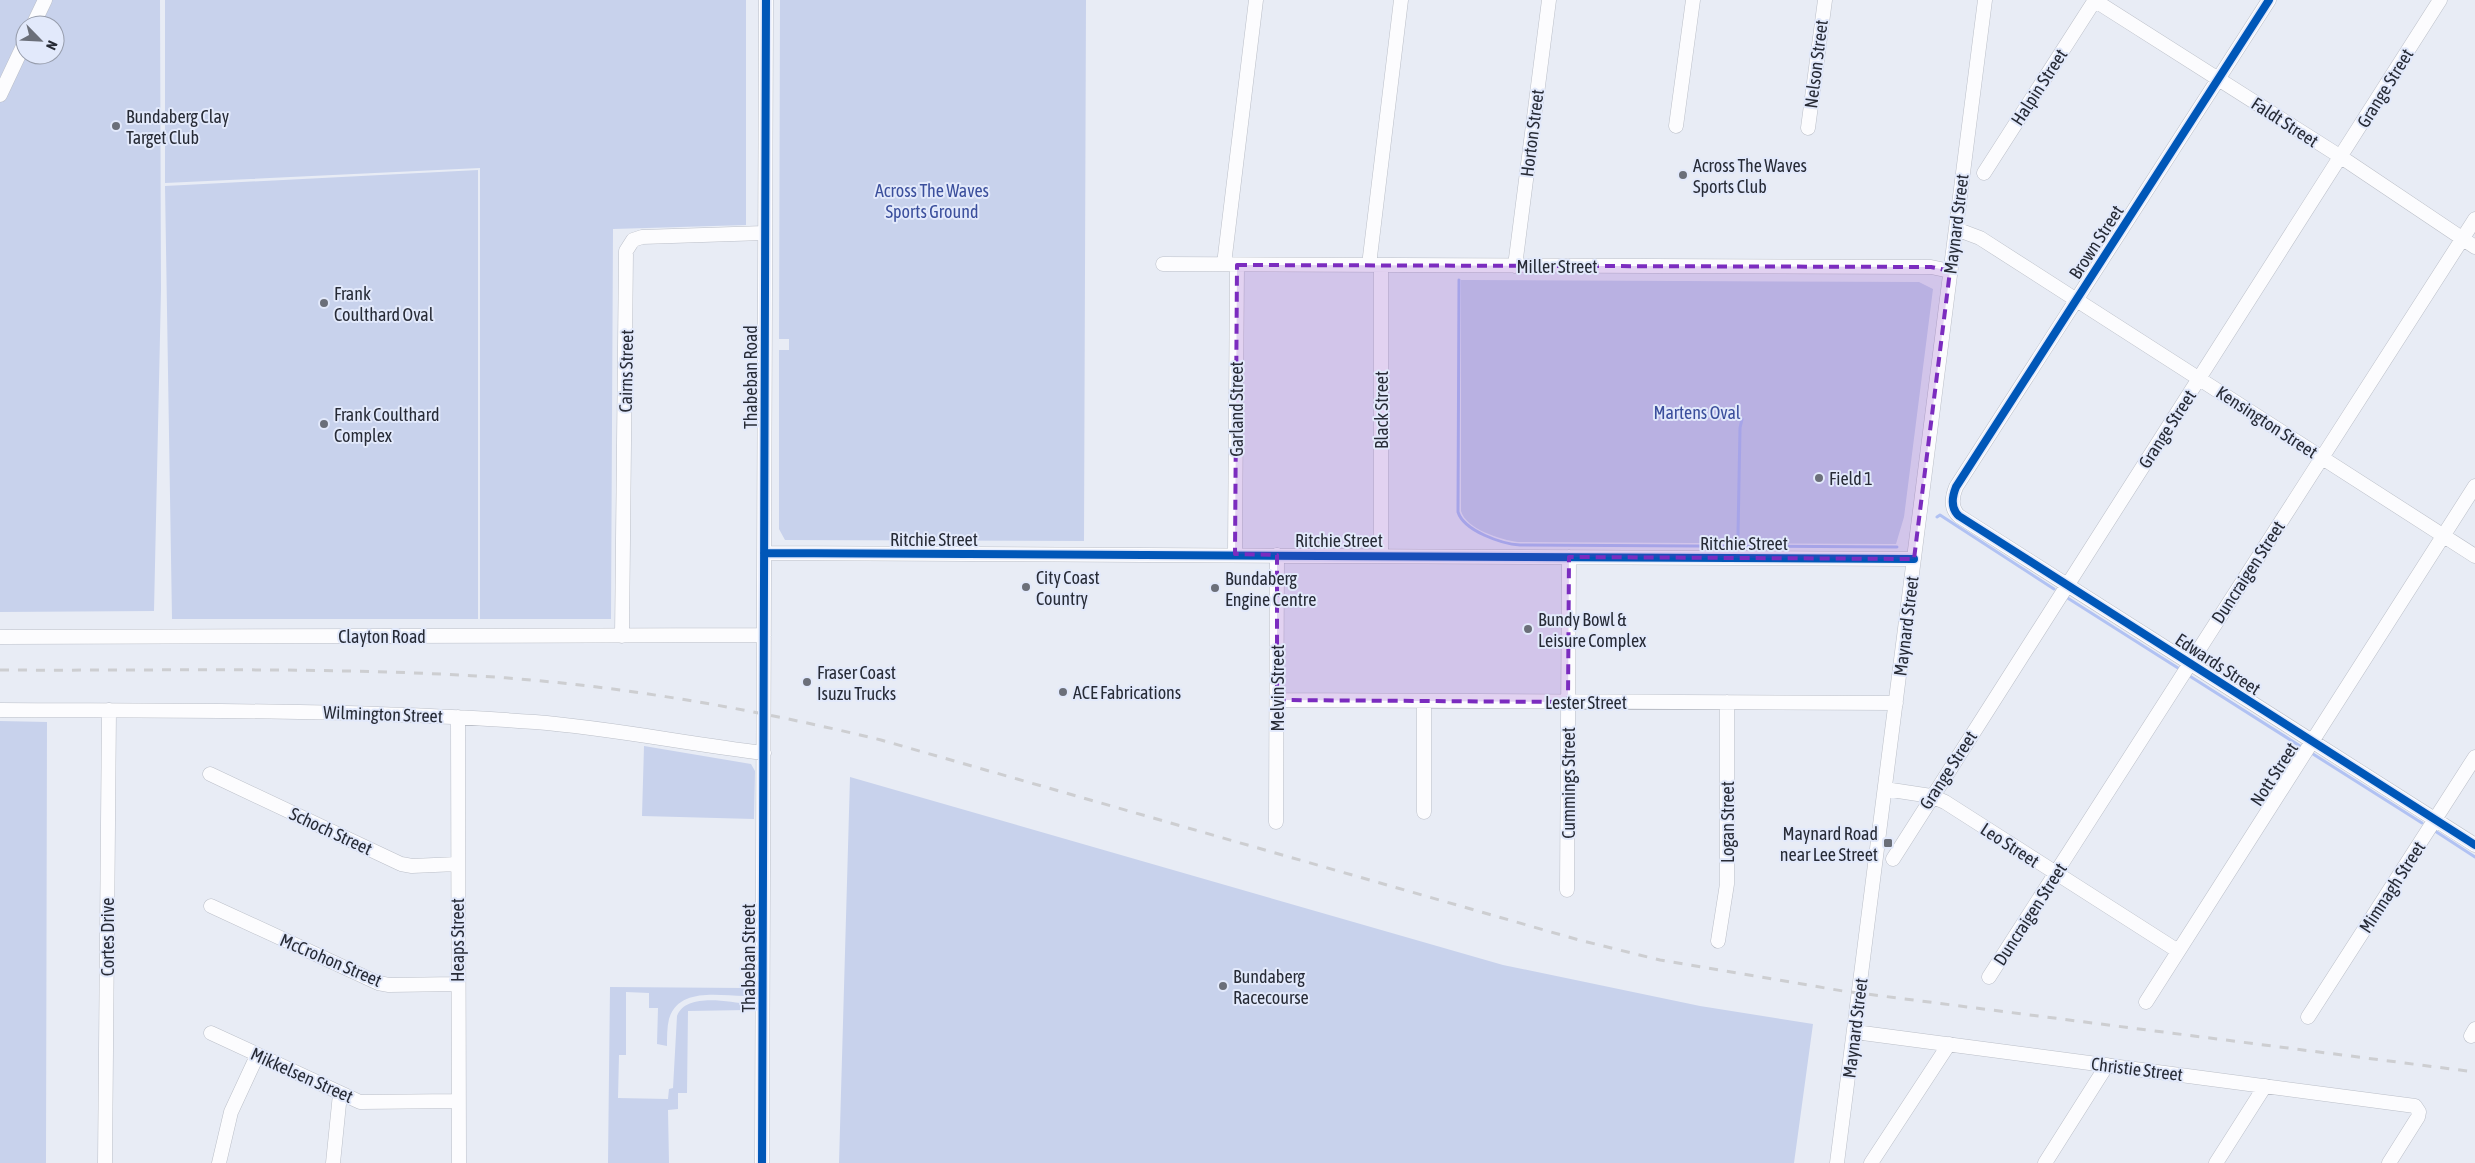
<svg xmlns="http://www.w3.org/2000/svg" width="2475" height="1163" font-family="'Asap Condensed',sans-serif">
	<rect width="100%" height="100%" fill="#e8ecf5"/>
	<path fill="#c8d2ec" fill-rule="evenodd" d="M0 0H160L161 290 154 611 0 612ZM25 25H55V55H25Z
		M165 0H746V225L613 229 611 619H480V168L165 183Z
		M780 0H1086L1084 541 785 540 779 529V350H789V339H779Z
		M478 170V619H172L165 186Z
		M1461 280 1919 282 1933 289 1904 517 1896 544 1518 542C1501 540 1466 529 1461 511Z
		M0 721 47 722 46 1163H0Z
		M644 746 751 764 755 771 754 819 642 816Z
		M850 777 1503 965 1700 1006 1813 1024 1794 1163H839Z
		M610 987 745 988 744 996C719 996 679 987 669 1019 667 1027 667 1037 667 1046L657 1044 658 1008H649V993L626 992V1055H619L618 1098 668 1099 669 1089 673 1088 677 1016C686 992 729 1002 748 1004V1010L688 1011 687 1093H678V1109L668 1110 669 1163H608Z"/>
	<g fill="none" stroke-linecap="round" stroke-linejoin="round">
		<path stroke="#b1c2f3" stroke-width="3" d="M1459 280 1458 512C1464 531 1502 544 1520 545L1897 547
			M1937 517 1940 515 2054 589
			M1738 535 1740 428 1742 419
			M2066 597 2178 668
			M2188 675 2300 746
			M2313 754 2422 823
			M2435 831 2475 857"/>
		<defs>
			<path id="minor" d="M2094 0 2341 157 2475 247
				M2269 0 1956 487C1952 497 1950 508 1959 516L2475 845
				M33 25 45 0
				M0 95 25 42
				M1676 126 1693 0
				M1808 128 1825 0
				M1984 173 2095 0
				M1956 229 1980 238 2475 556
				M1163 264 1931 267 1950 271
				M1224 264 1256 0
				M1369 265 1401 0
				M1515 266 1549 0
				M764 553 1914 559
				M1235 554 1237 265
				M1381 555V265
				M622 636 626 251 633 240 642 237 765 233
				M0 637 764 635
				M1277 700 1896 703
				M0 710C178 711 357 709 535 722 611 728 688 744 764 753
				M458 717 459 1163
				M210 774 401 864 412 866 457 864
				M1885 789 1931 796 1945 802 2178 951
				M1424 812V701
				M1276 822 1277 555
				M1893 859 2440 0
				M1567 890 1569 557
				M211 906 378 983 389 985 458 984
				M1718 941 1727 884V702
				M1989 977 2475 219
				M2146 1002 2475 486
				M2308 1017 2475 757
				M1855 1032 2415 1106 2419 1112 2418 1117 2389 1163
				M211 1033 360 1102 458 1101
				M2471 1036 2475 1029
				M105 1163 109 710
				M219 1163 231 1112 257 1056
				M333 1163 340 1094
				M762 1163 766 0
				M1837 1163 1985 0
				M1871 1163 1949 1044
				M2045 1163 2107 1065
				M2216 1163 2265 1086"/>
		</defs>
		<use href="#minor" stroke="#bbbfc8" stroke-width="15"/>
		<use href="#minor" stroke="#fcfcfe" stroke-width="14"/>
		<path stroke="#cdced1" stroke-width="3" stroke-dasharray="9 9" stroke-linecap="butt" d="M0 670C169 671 339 666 508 678 634 688 758 710 881 740L1579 940 1660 960 1843 991 2475 1072"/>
		<defs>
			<path id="cycleway" d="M2269 0 1956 487C1952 497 1950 508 1959 516L2475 845
				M764 553 1914 559
				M762 1163 766 0"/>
		</defs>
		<use href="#cycleway" stroke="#e2e9fb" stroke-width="11"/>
		<use href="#cycleway" stroke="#0057b8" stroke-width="8"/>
	</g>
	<path fill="#7b2cbf" fill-opacity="0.2" stroke="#7b2cbf" stroke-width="4" stroke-dasharray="10 6" stroke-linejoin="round" d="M1237 265 1931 267 1950 271 1914 559 1569 557 1568 702 1277 700V555L1235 554Z"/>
	<g fill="#6b6f79" stroke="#e2e9fb" stroke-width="2">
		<circle cx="116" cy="126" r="5"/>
		<circle cx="1683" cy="175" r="5"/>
		<circle cx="324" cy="303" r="5"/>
		<circle cx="324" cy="424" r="5"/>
		<circle cx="1819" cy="478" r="5"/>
		<circle cx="1026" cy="587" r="5"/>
		<circle cx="1215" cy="588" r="5"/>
		<circle cx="1528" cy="629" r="5"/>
		<circle cx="807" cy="682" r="5"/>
		<circle cx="1063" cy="692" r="5"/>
		<rect x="1883" y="838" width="10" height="10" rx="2.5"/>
		<circle cx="1223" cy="986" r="5"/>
	</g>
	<g text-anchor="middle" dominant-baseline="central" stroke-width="4" stroke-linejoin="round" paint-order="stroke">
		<g font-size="18" fill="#272b36" stroke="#e2e9fb">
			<text transform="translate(1816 64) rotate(-83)">Nelson Street</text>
			<text transform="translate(2039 87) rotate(-57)">Halpin Street</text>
			<text transform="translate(2385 88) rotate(-58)">Grange Street</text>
			<text transform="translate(2285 122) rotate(33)">Faldt Street</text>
			<text transform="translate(1532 133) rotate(-83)">Horton Street</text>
			<text transform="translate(1956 224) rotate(-83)">Maynard Street</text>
			<text transform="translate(2096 242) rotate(-57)">Brown Street</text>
			<text x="1557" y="266">Miller Street</text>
			<text transform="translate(626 371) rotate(-89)">Cairns Street</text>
			<text transform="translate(750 377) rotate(-90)">Thabeban Road</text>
			<text transform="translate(1236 409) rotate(-90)">Garland Street</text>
			<text transform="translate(1381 410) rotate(-90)">Black Street</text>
			<text transform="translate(2267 422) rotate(33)">Kensington Street</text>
			<text transform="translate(2167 429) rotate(-57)">Grange Street</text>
			<text x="934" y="539">Ritchie Street</text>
			<text x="1339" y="540">Ritchie Street</text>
			<text x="1744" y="543">Ritchie Street</text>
			<text transform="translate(2248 572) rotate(-57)">Duncraigen Street</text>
			<text transform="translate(1906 626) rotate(-83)">Maynard Street</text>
			<text x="382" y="636">Clayton Road</text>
			<text transform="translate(2218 664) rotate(33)">Edwards Street</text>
			<text transform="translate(1277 688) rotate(-90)">Melvin Street</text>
			<text x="1586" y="702">Lester Street</text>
			<text transform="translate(383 714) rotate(2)">Wilmington Street</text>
			<text transform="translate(1948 770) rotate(-57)">Grange Street</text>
			<text transform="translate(2274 774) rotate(-57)">Nott Street</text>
			<text transform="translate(1568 783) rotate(-90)">Cummings Street</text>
			<text transform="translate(1727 822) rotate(-90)">Logan Street</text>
			<text transform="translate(331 831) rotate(25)">Schoch Street</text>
			<text transform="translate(2010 845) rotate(33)">Leo Street</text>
			<text transform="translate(2392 887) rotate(-57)">Mimnagh Street</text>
			<text transform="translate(2030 914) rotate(-57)">Duncraigen Street</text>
			<text transform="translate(107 937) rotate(-90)">Cortes Drive</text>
			<text transform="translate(457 940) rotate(-90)">Heaps Street</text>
			<text transform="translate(748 958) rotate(-90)">Thabeban Street</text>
			<text transform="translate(331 960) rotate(23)">McCrohon Street</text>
			<text transform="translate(1855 1028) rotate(-83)">Maynard Street</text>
			<text transform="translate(2137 1069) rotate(7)">Christie Street</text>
			<text transform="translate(302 1075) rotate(24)">Mikkelsen Street</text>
		</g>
		<g font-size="18" fill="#272b36" stroke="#e2e9fb" text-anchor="start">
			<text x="126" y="116">Bundaberg Clay<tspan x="126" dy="21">Target Club</tspan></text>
			<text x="1693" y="165">Across The Waves<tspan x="1693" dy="21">Sports Club</tspan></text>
			<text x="334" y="293">Frank<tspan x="334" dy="21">Coulthard Oval</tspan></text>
			<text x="334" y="414">Frank Coulthard<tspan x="334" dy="21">Complex</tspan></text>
			<text x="1829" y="478">Field 1</text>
			<text x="1036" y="577">City Coast<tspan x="1036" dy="21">Country</tspan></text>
			<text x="1225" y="578">Bundaberg<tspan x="1225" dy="21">Engine Centre</tspan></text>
			<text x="1538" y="619">Bundy Bowl &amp;<tspan x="1538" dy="21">Leisure Complex</tspan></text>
			<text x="817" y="672">Fraser Coast<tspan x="817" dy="21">Isuzu Trucks</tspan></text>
			<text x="1073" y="692">ACE Fabrications</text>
			<text x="1878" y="833" text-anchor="end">Maynard Road<tspan x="1878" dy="21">near Lee Street</tspan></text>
			<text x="1233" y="976">Bundaberg<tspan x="1233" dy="21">Racecourse</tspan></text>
		</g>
		<g font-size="18" fill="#3b4f9c" stroke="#e2e9fb">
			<text x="932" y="190">Across The Waves<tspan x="932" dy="21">Sports Ground</tspan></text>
			<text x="1697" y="412">Martens Oval</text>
		</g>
	</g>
	<g transform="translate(40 40) rotate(114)"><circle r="24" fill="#e2e9fb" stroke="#979dac"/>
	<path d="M0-4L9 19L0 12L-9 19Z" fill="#6b6f79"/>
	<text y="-8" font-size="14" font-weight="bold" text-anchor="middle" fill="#272b36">N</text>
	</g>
</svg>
